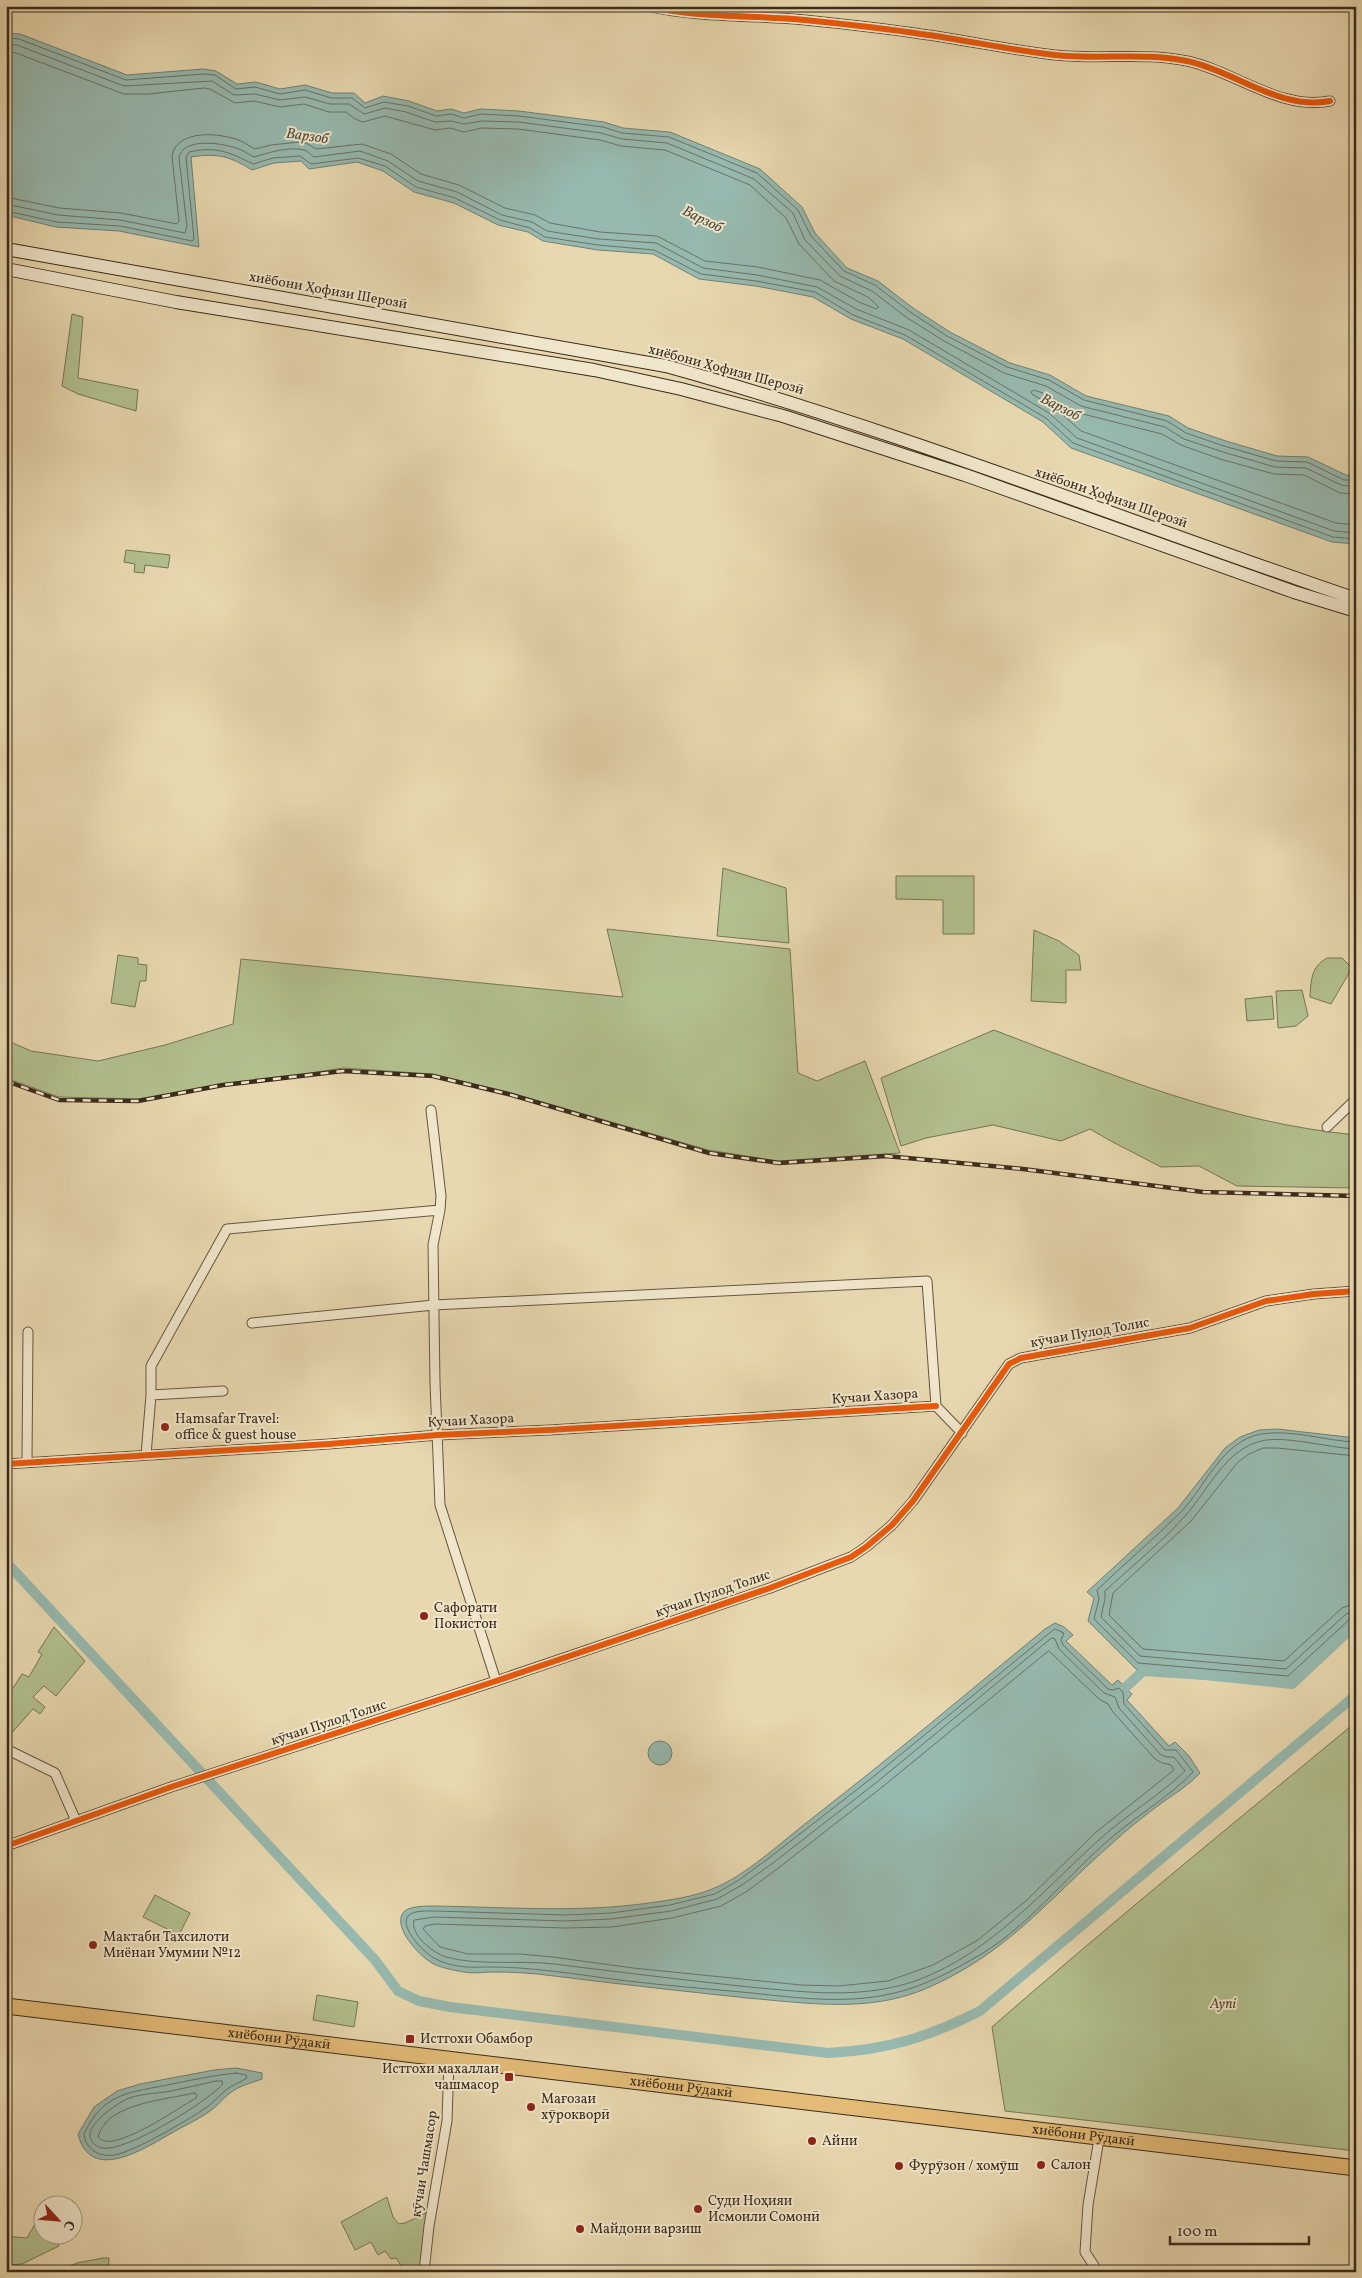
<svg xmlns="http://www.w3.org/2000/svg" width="1362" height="2278" font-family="Vollkorn,serif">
	<rect width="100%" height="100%" fill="#e8d8af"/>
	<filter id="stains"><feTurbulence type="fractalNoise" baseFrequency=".004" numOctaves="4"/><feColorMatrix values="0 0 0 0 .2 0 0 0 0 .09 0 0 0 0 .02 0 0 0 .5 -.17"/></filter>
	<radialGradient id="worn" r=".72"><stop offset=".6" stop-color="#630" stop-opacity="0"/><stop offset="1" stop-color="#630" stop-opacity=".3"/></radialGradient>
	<path fill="#b2c08e" stroke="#767655" d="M72 314 83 317 78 378 138 390 136 411 78 394 62 386Z
		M126 550 170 555 168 568 145 565 144 573 134 572 135 564 124 562Z
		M723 868 786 888 789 943 717 936Z
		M896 876H974V934H943V900L896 899Z
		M607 929 790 949 798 1073 817 1081 865 1061 900 1153 778 1161 708 1150 508 1092 432 1074 343 1068 138 1099 59 1097 6 1078V1040L31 1051 98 1061 165 1045 233 1024 241 959 623 997Z
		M1034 930 1059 941 1079 955 1081 970H1066V1003L1031 1001Z
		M118 955 138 958V964L147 965 146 981H140L135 1007 111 1003Z
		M1327 958H1342L1352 968 1331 1004 1310 997C1311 980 1311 967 1327 958Z
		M1302 990 1308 1016 1296 1026 1278 1028 1276 991Z
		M1272 996 1274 1019 1247 1021 1245 999Z
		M994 1030C1111 1075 1230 1123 1356 1135V1188L1237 1186 1199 1166 1161 1167 1109 1140 1090 1129 1061 1141 993 1125 926 1138 901 1146 881 1078Z
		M54 1627 85 1661 56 1696 44 1686 33 1697 45 1707 40 1714 33 1709 10 1735 6 1734V1699L22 1674 29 1677 42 1654 38 1652Z
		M1356 1722V2151L1005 2111 992 2027C1111 1923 1234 1823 1356 1722Z
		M155 1895 190 1913 179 1935 143 1917Z
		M317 1995 358 2002 354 2027 313 2020Z
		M387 2197 393 2217 399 2224 405 2223 428 2212 427 2269 404 2270 396 2258 391 2259 385 2251 378 2255 371 2242 355 2250 341 2222Z
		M42 2221V2236H54L59 2246 22 2264 6 2265V2236L27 2238 35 2224Z
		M103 2258H109L108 2272H56L77 2263Z"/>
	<path fill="#97b9af" stroke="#728074" d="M6 33 20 34 127 75 203 69 216 71 237 84 256 82 280 89 305 85 332 93H354L365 103 383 96 409 101 437 111 451 109 464 113 480 109 519 111 604 122 623 128 670 132 760 169 802 207 815 233 847 268 878 281 913 308 950 332 1010 363 1050 375 1086 396 1169 416 1188 428 1226 441 1277 456 1308 457 1346 475 1356 476V544L1332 542 1071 448 1043 422 903 339 851 319 813 297 756 286 699 279 653 254 598 250 543 241 528 232 498 225 454 203 414 192 383 171 357 162 309 169 301 161 274 163 252 170C229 156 218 153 191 157L199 247 119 231 56 227 6 215Z
		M1277 1429 1356 1438V1620L1291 1681 1141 1668 1137 1670 1088 1621 1094 1598 1087 1592 1178 1508 1225 1448 1240 1437 1259 1430Z
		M1055 1623 1064 1627 1073 1635 1066 1641 1112 1685 1118 1680 1132 1694 1127 1700 1169 1746 1175 1742 1189 1756 1200 1773C1190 1784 1176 1793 1163 1802 1144 1816 1125 1831 1108 1847 1046 1902 1005 1955 925 1989 868 2013 807 2003 747 1998 682 1991 618 1984 554 1976 533 1973 513 1972 492 1972 483 1972 473 1974 464 1972 453 1970 441 1968 432 1963 420 1957 388 1923 406 1910 413 1906 427 1906 434 1906 506 1907 578 1913 649 1903 670 1900 693 1897 712 1889 746 1876 781 1842 810 1820 890 1758 967 1693 1045 1629Z
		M648 1753a12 12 0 1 1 24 0a12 12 0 1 1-24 0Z
		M236 2068 262 2073V2079C251 2083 239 2086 230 2093 223 2098 218 2106 210 2111 198 2120 183 2126 170 2134 142 2150 90 2183 78 2134L94 2107 117 2091 140 2084 214 2070Z"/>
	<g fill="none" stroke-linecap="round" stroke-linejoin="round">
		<path stroke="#697266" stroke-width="1" d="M6 38 19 39 126 80 203 74 215 75 236 89 255 87 280 94 305 90 331 98H352L365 108 384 102 408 106 436 116 451 114 464 118 481 114 519 116 603 127 622 133 669 137 757 173 798 210 811 236 844 271 875 285 910 312 947 336 1007 367 1049 380 1084 400 1167 421 1186 433 1224 446 1276 461 1307 462 1344 480H1356
			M6 44 17 45 124 86 212 81 234 95 255 94 280 100 305 97 330 104H349L364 114 385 108 406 112 435 122 451 121 464 124 481 121 519 122 601 133 622 139 667 143 754 179 793 213 805 240 840 276 872 291 906 317 944 341 1004 373 1046 386 1081 406 1165 427 1184 439 1223 452 1275 467 1306 468 1341 485 1356 487
			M6 51 16 53 124 94H148L204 88 210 89 235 103 254 101 280 107 304 104 329 112H346L355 119 363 122 385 116 435 130 450 128 464 132 482 128 518 129 600 140 621 146 665 150 750 185 786 218 799 244 834 281 868 297 879 307 876 309 859 302 820 280 758 267 705 261 657 236 600 232 550 223 535 215 505 208 459 185 421 174 391 154 362 144 316 149 308 144 300 142 271 145 255 149C250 147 246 143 241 141 222 133 177 128 172 156L179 221 177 224 121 213 59 208 6 197
			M6 204 58 215 120 220 185 233 187 226 179 158C182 137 222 143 236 148 243 150 248 154 254 157 268 153 289 146 304 150 308 151 311 155 314 157L360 151 388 161 418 181 457 192 502 215 532 222 547 231 599 239 656 243 703 268 757 275 817 287 856 309 909 330 1049 413 1077 438 1334 531 1356 533
			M6 211 57 222 120 226 192 241 194 239 186 158 189 152C216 146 229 152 253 164L273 158 300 156 311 164 358 158 385 166 416 187 455 198 500 220 530 228 545 237 598 245 654 250 701 274 756 281 815 292 853 315 905 335 1046 418 1073 443 1333 537 1356 539
			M1356 494 1340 493 1304 475 1274 474 1220 459 1181 445 1162 434 1079 413 1043 393 1034 390 1031 392 1032 394 1055 408 1081 431 1336 523 1356 525
			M1356 1442C1325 1441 1292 1429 1261 1434 1222 1441 1205 1487 1181 1512 1154 1539 1124 1564 1097 1590L1099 1599 1094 1619 1138 1663 1288 1676 1350 1619 1356 1617
			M1356 1449C1330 1448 1283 1435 1261 1441 1225 1450 1208 1490 1186 1515 1162 1542 1132 1566 1105 1591V1599L1101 1617 1140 1656 1286 1669 1346 1614 1356 1611
			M1356 1456 1277 1448H1263L1249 1454 1238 1462 1191 1521 1113 1593 1109 1615 1143 1649 1284 1661 1342 1608 1356 1603
			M1055 1629 1064 1633 1061 1640 1063 1645 1108 1689 1113 1690 1119 1688 1123 1692 1124 1704 1165 1750H1176L1193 1772C1167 1799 1131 1819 1103 1845 1065 1879 1027 1926 983 1953 954 1970 924 1987 890 1994 844 2004 798 1998 752 1993 711 1989 669 1986 628 1981 579 1975 530 1966 481 1967 466 1968 449 1966 436 1959 426 1955 399 1928 408 1916 413 1910 428 1911 435 1911L565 1915 611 1913 670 1905 715 1894 739 1880 769 1858 873 1777Z
			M1052 1638 1055 1639 1059 1649 1104 1693 1115 1697 1119 1708 1160 1754 1166 1757H1174L1185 1771C1159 1796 1126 1815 1100 1839 1042 1891 992 1952 918 1980 862 2000 807 1992 749 1987 684 1980 619 1972 554 1964 520 1960 478 1966 446 1957 433 1953 410 1935 414 1920L435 1917 565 1921 611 1919 671 1911 717 1899 742 1885 773 1863 877 1782Z
			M1049 1651 1099 1699 1108 1704 1113 1712 1155 1759 1162 1763 1171 1765 1174 1770 1095 1833 1028 1899 978 1940 933 1965 888 1981 838 1986 801 1985 633 1968 553 1957 520 1954H468L440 1947 423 1929 425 1926 435 1924 565 1928 612 1927 672 1918 721 1906 746 1892 777 1869 881 1788Z
			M236 2073 246 2075 247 2078C241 2082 233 2085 227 2089 220 2095 214 2102 207 2107 188 2120 134 2152 114 2155 99 2157 86 2150 84 2134 104 2091 131 2093 172 2084 193 2080 214 2075 236 2073Z
			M216 2081H222L223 2084C207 2102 126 2152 103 2148 98 2148 91 2143 90 2136 89 2123 113 2107 123 2101 137 2093 156 2094 171 2091 186 2088 201 2084 216 2081Z
			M194 2093 197 2095 196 2098C172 2112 140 2135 113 2141 107 2142 102 2141 98 2137 106 2103 166 2100 194 2093Z"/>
		<path stroke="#97b9af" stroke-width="10" d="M6 1562 375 1960 398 1991 419 2001 450 2007 828 2053C888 2050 928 2037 980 2011L1356 1695
			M1126 1687 1143 1671 1205 1675 1292 1684 1356 1624"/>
		<defs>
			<path id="minor" d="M651 7C701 18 754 15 805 20 844 24 883 28 921 34 966 40 1010 50 1055 55 1099 60 1143 52 1187 61 1235 71 1280 111 1330 101
				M431 1110 441 1196 440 1210 433 1245 435 1383 440 1505 496 1681
				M1327 1127 1356 1099
				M252 1323 434 1305 927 1281 936 1406 962 1433
				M151 1395 223 1391
				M146 1455 151 1395V1366L227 1229 440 1210
				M27 1462 28 1332
				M6 1464 329 1444 438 1435 549 1430 936 1406
				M6 1749 55 1773 76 1821
				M6 1846 171 1787 496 1681 770 1588 851 1557 866 1547 892 1525 913 1501 1009 1364 1021 1358 1190 1328 1266 1301 1314 1294 1356 1291
				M424 2272 429 2226 447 2121 449 2060
				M1098 2272 1085 2252 1088 2205 1099 2139"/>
			<path id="secondary" d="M6 249 666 366C900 431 1126 521 1356 599
				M6 269 176 302 594 370 681 389 783 416 965 475 1294 592 1356 611"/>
			<g id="trunk">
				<path id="s1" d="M6 2006 1356 2168"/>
			</g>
		</defs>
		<use href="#minor" stroke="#665641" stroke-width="11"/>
		<use href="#secondary" stroke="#3b2b1c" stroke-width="14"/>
		<use href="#trunk" stroke="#3b2b1c" stroke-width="17"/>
		<use href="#minor" stroke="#f0e6cb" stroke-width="9"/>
		<use href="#secondary" stroke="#f0e6cb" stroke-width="12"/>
		<use href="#trunk" stroke="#e4bc78" stroke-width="15"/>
		<defs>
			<path id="rail" d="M6 1081 59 1100 138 1101 223 1085 343 1071 433 1076 508 1094 709 1153 779 1163 886 1156 1023 1169 1203 1192 1356 1196"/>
		</defs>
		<use href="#rail" stroke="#3b2b1c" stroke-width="4.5"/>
		<use href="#rail" stroke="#f0e6cb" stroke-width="2.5" stroke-dasharray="8" stroke-linecap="butt"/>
		<defs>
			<path id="cycleway" d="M651 7C701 18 754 15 805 20 844 24 883 28 921 34 966 40 1010 50 1055 55 1099 60 1143 52 1187 61 1235 71 1280 111 1330 101
				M6 1464 329 1444 438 1435 549 1430 936 1406
				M6 1846 171 1787 496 1681 770 1588 851 1557 866 1547 892 1525 913 1501 1009 1364 1021 1358 1190 1328 1266 1301 1314 1294 1356 1291"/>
		</defs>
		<use href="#cycleway" stroke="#f0e6cb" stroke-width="9"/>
		<use href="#cycleway" stroke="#e8590c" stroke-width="6"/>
	</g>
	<g fill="#8f2418" stroke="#f0e6cb" stroke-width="2">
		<circle cx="165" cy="1427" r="5"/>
		<circle cx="424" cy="1616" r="5"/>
		<circle cx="93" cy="1945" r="5"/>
		<rect x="405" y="2034" width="10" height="10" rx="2.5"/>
		<rect x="504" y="2072" width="10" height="10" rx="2.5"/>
		<circle cx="531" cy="2107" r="5"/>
		<circle cx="812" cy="2141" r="5"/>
		<circle cx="1041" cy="2165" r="5"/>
		<circle cx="899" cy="2166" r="5"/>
		<circle cx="698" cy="2209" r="5"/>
		<circle cx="580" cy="2229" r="5"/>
	</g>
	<g text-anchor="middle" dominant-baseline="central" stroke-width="4" stroke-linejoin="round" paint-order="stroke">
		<g font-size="14" fill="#3b2b1c" stroke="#f0e6cb">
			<text transform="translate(328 291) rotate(10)">хиёбони Ҳофизи Шерозӣ</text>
			<text transform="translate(726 370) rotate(15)">хиёбони Ҳофизи Шерозӣ</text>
			<text transform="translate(1111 498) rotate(19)">хиёбони Ҳофизи Шерозӣ</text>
			<text transform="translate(1090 1333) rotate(-10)">кӯчаи Пулод Толис</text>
			<text transform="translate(875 1397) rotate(-4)">Кучаи Хазора</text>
			<text transform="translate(471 1421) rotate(-3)">Кучаи Хазора</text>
			<text transform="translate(713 1594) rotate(-19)">кӯчаи Пулод Толис</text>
			<text transform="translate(329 1723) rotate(-18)">кӯчаи Пулод Толис</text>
			<text stroke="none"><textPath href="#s1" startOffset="275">хиёбони Рӯдакӣ</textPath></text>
			<text stroke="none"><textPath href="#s1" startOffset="680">хиёбони Рӯдакӣ</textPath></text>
			<text stroke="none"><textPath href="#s1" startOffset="1085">хиёбони Рӯдакӣ</textPath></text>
			<text transform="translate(425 2164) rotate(-81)">кӯчаи Чашмасор</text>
		</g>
		<g font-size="14" fill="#3b2b1c" stroke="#f0e6cb" text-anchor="start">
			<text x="175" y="1419">Hamsafar Travel:<tspan x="175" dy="16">office &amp; guest house</tspan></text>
			<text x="434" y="1608">Сафорати<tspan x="434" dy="16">Покистон</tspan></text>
			<text x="103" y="1937">Мактаби Тахсилоти<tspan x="103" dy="16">Миёнаи Умумии №12</tspan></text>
			<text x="420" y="2039">Истгохи Обамбор</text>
			<text x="499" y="2069" text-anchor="end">Истгохи махаллаи<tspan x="499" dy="16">чашмасор</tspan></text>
			<text x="541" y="2099">Мағозаи<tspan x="541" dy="16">хӯрокворӣ</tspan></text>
			<text x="822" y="2141">Айни</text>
			<text x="1051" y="2165">Салон</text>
			<text x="909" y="2166">Фурӯзон / хомӯш</text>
			<text x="708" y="2201">Суди Ноҳияи<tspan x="708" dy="16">Исмоили Сомонӣ</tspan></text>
			<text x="590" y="2229">Майдони варзиш</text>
		</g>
		<g font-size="14" font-style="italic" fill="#534933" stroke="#f0e6cb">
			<text x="1223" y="2004">Ayni</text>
		</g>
		<g font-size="15" font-style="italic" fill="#524e41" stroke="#f0e6cb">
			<text transform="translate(307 137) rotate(8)">Варзоб</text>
			<text transform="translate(702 220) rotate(26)">Варзоб</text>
			<text transform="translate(1060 408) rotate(27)">Варзоб</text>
		</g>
	</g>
	<rect width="1362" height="2278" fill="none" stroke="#e8d8af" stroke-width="25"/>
	<rect x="8" y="8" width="1347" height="2263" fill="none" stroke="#3b2b1c" stroke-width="2.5"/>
	<rect x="12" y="12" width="1337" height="2253" fill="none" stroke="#3b2b1c"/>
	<g transform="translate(58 2220) rotate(116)"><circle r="24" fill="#f0e6cb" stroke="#a89b85"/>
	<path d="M0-4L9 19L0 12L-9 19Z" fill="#8f2418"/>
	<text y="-8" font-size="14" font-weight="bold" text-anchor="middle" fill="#3b2b1c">С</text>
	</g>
	<path d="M1170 2236v8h139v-8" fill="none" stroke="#3b2b1c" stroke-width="2.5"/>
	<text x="1177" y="2236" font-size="15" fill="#3b2b1c" stroke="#f0e6cb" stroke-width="4" paint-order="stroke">100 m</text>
	<rect width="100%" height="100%" filter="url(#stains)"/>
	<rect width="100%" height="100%" fill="url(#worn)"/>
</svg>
